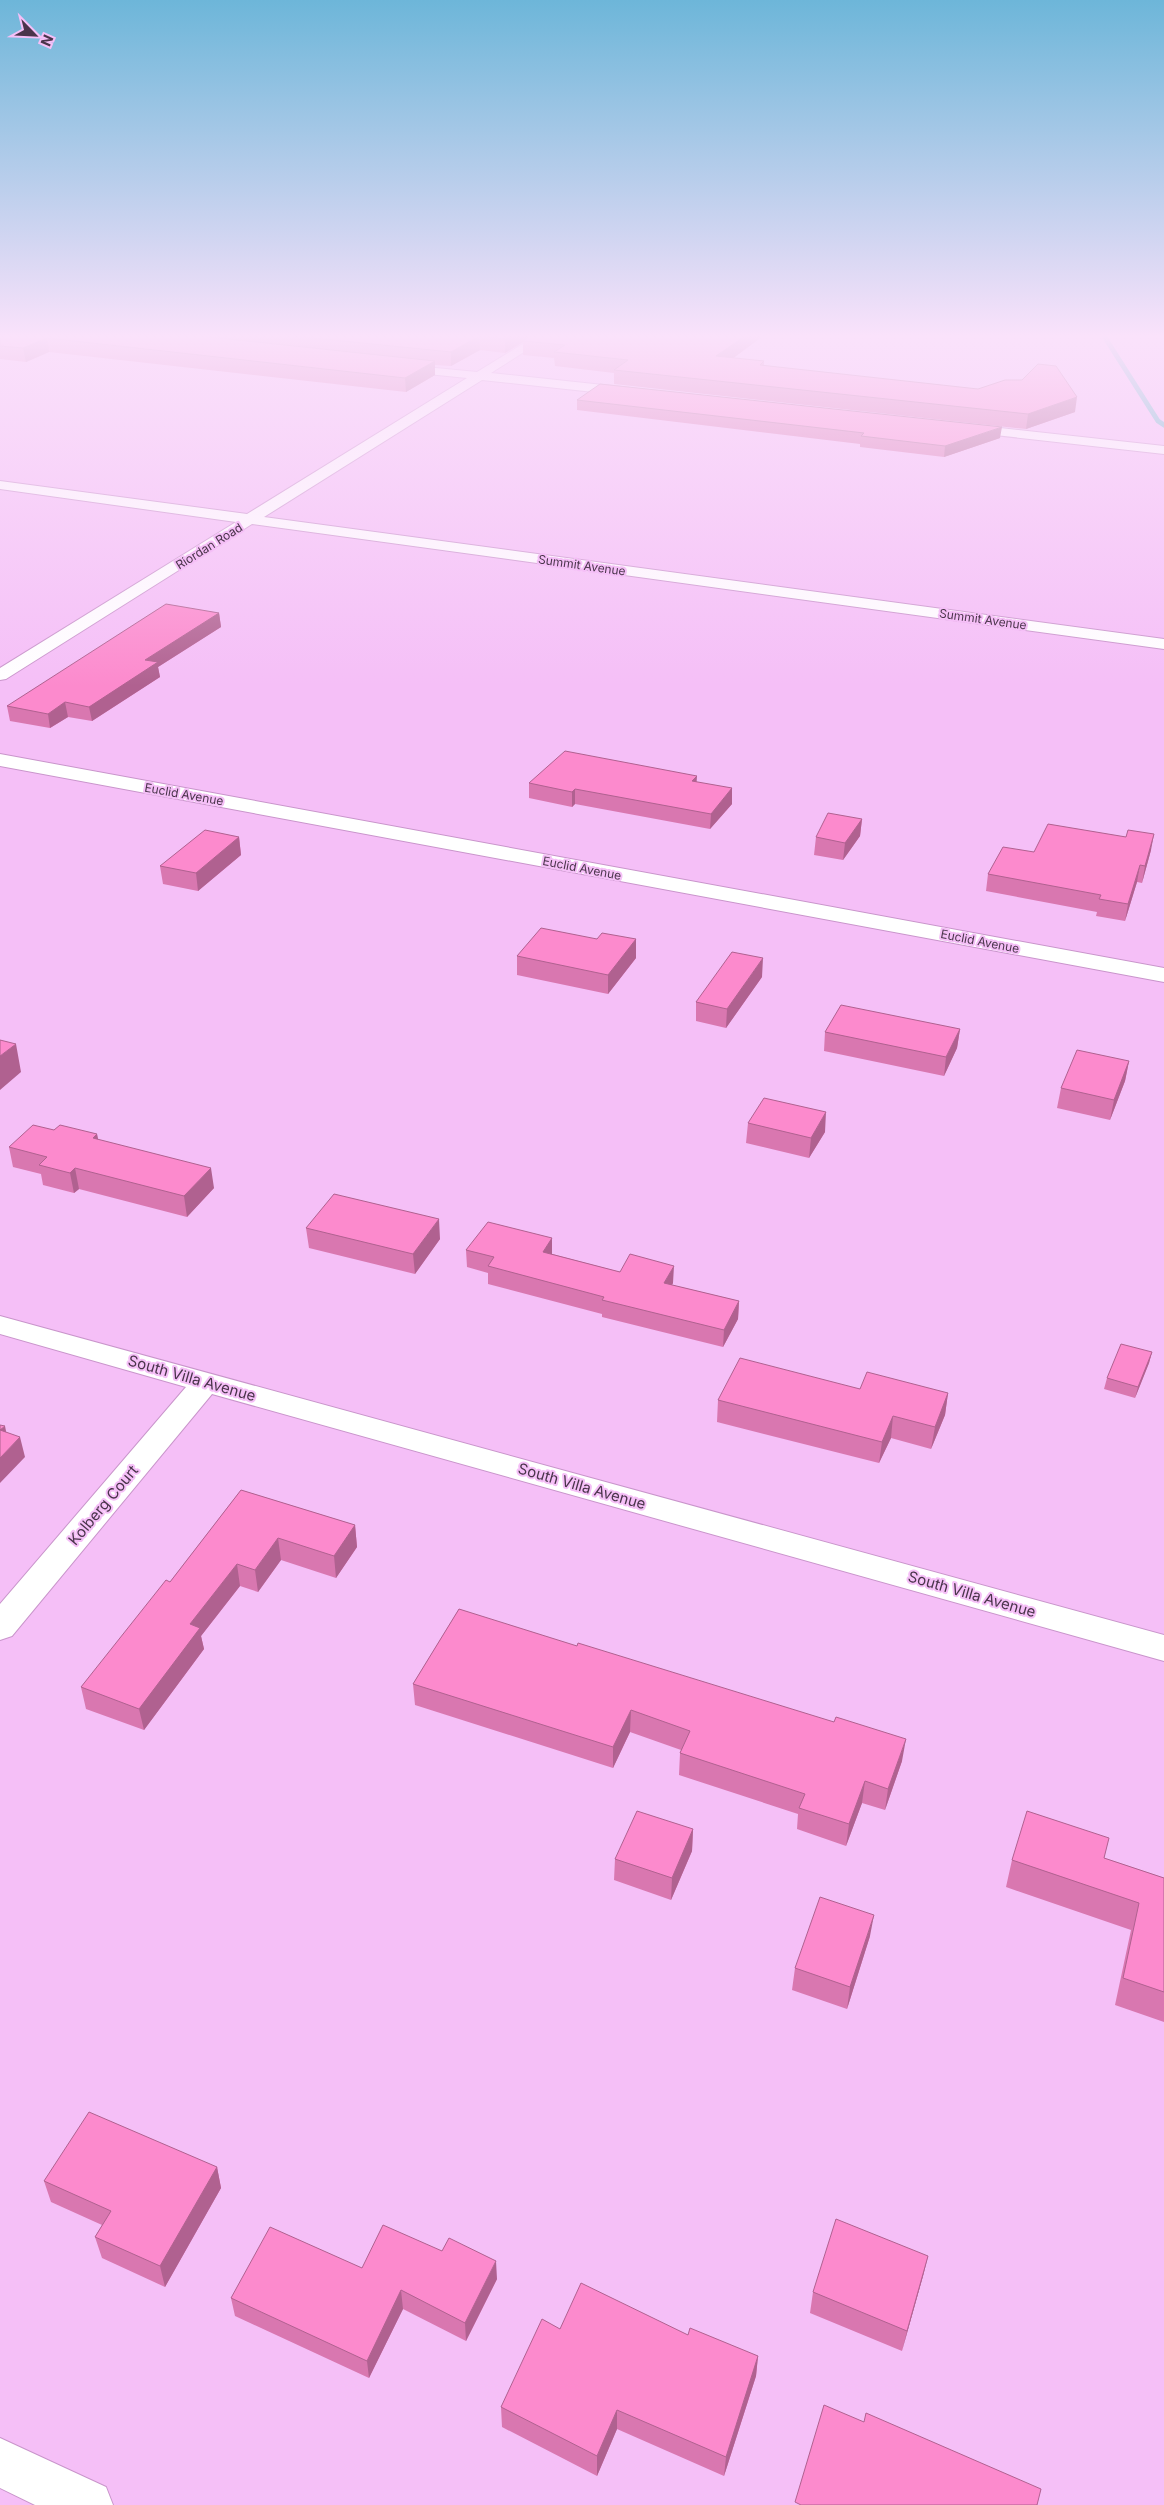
<svg xmlns="http://www.w3.org/2000/svg" width="1164" height="2505" font-family="Inter,sans-serif">
	<rect width="100%" height="100%" fill="#f5bff7"/>
	<g fill="none" stroke-linecap="round" stroke-linejoin="round">
		<path stroke="#54b8c3" stroke-width="5" d="M1104 336 1158 421 1164 425"/>
		<defs>
			<path id="street" d="M536 336H549L491 373 631 388 637 392 631 396 482 380 264 517 1164 639V649L252 524 6 679 0 680V668L236 522 0 489V481L247 514 467 378 398 371 392 367 394 364 477 372Z
				M964 424 1164 446V454L959 431 958 428Z
				M0 754 1164 968V982L0 766Z
				M0 1316 1164 1635V1661L212 1394 12 1636 0 1640V1604L186 1387 0 1334Z
				M0 2438 106 2487 113 2505H35L0 2488Z"/>
		</defs>
		<use href="#street" stroke="#c995cb" stroke-width="2"/>
		<use href="#street" fill="#fff" fill-rule="evenodd"/>
	</g>
	<path fill="#d977b0" d="M0 336H763L733 358 764 361V365L1075 412 1026 429 614 384V373L555 366 554 358 523 355V342L505 353 480 350 451 366 435 365V375L406 392 49 352 26 362 0 359Z
		M577 400 1000 438 944 457 860 447V444L577 410Z
		M219 613 221 627 158 667 160 677 92 721 68 717 50 728 10 721 7 706Z
		M529 783 732 788V804L710 829 575 804 572 807 529 798Z
		M862 819 860 836 843 860 814 855 816 837Z
		M239 837 241 855 198 891 163 884 160 866Z
		M1151 850 1142 883 1137 882 1125 921 1096 916 1097 912 986 891 988 874 1034 852Z
		M597 939H636V958L608 994 517 975V956Z
		M762 977 726 1028 696 1021V1002Z
		M960 1029 957 1048 944 1076 824 1051 825 1032Z
		M1129 1061 1125 1081 1110 1120 1057 1108 1061 1088Z
		M748 1123 825 1132 809 1158 746 1143Z
		M54 1130 97 1134 98 1140 214 1188 187 1217 79 1189 74 1193 43 1185 41 1174 13 1167 9 1147Z
		M306 1228 440 1239 415 1274 309 1248Z
		M552 1238V1254L620 1272 673 1283 672 1285 739 1301 738 1319 723 1347 602 1317V1314L488 1284V1273L467 1267 466 1250Z
		M1152 1352 1149 1363 1135 1398 1104 1389 1107 1378Z
		M860 1389 948 1393 945 1415 931 1449 891 1438 879 1463 717 1422 718 1400Z
		M241 1490 355 1525 357 1547 336 1578 281 1560 258 1592 240 1586 201 1636 204 1649 144 1730 86 1709 81 1687 170 1582Z
		M459 1609 902 1761 885 1810 862 1803 846 1846 797 1829 798 1814 679 1775 680 1753 681 1750 630 1732 613 1768 415 1705 413 1684Z
		M693 1829 692 1851 671 1900 614 1880 615 1859Z
		M1104 1858 1164 1878V2022L1115 2005 1131 1930 1006 1887 1012 1860Z
		M870 1936 847 2009 792 1990 795 1968Z
		M217 2167 221 2188 165 2287 102 2258 95 2237 102 2225 51 2202 44 2181Z
		M928 2256 923 2276 902 2351 810 2313 813 2292Z
		M362 2268 497 2279 466 2341 403 2309 369 2378 235 2316 231 2298Z
		M560 2329 688 2335 758 2356 756 2376 724 2476 617 2429 597 2476 502 2427 501 2407Z"/>
	<path fill="#b06190" d="M479 336 480 350 451 366V352Z
		M510 336H533L523 341V342L505 353V339Z
		M745 336H763L716 371V356Z
		M47 338 49 352 26 362 23 348Z
		M435 361V375L406 392 405 378Z
		M1077 397 1075 412 1026 429 1028 414Z
		M1002 427 1000 438 944 457 945 446Z
		M219 613 221 627 158 667 160 677 92 721 89 707 145 660Z
		M65 702 68 717 50 728 48 714Z
		M697 776 696 791 692 781Z
		M732 788V804L710 829 711 814Z
		M575 789V804L572 807V792Z
		M862 819 860 836 843 860 845 843Z
		M1154 834 1151 850 1142 883 1145 866Z
		M239 837 241 855 198 891 196 873Z
		M1140 865 1137 882 1125 921 1128 904Z
		M636 939V958L608 994V975Z
		M763 958 762 977 726 1028 727 1009Z
		M960 1029 957 1048 944 1076 946 1057Z
		M16 1044 21 1072 0 1090V1056Z
		M1129 1061 1125 1081 1110 1120 1114 1100Z
		M826 1112 825 1132 809 1158 811 1138Z
		M97 1134 101 1154 93 1138Z
		M75 1168 79 1189 74 1193 70 1173Z
		M211 1168 214 1188 187 1217 184 1196Z
		M439 1219 440 1239 415 1274 413 1254Z
		M552 1238V1256L543 1252Z
		M674 1266 673 1283 663 1300 664 1283Z
		M739 1301 738 1319 723 1347 724 1330Z
		M1152 1352 1149 1363 1135 1398 1138 1387Z
		M948 1393 945 1415 931 1449 935 1427Z
		M893 1416 891 1438 879 1463 882 1442Z
		M5 1426 9 1446 0 1430Z
		M20 1437 25 1457 0 1483V1458Z
		M355 1525 357 1547 336 1578 334 1556Z
		M278 1538 281 1560 258 1592 255 1570Z
		M237 1564 240 1586 201 1636 204 1649 144 1730 139 1709 190 1624Z
		M631 1710 630 1732 613 1768V1747Z
		M906 1739 902 1761 885 1810 888 1789Z
		M865 1781 862 1803 846 1846 849 1824Z
		M693 1829 692 1851 671 1900 672 1878Z
		M874 1915 870 1936 847 2009 850 1987Z
		M217 2167 221 2188 165 2287 160 2266Z
		M928 2256 923 2276 902 2351 907 2331Z
		M496 2261 497 2279 466 2341 465 2323Z
		M401 2290 403 2309 369 2378 367 2361Z
		M758 2356 756 2376 724 2476 726 2457Z
		M617 2410V2429L597 2476V2456Z"/>
	<path fill="#fc8acd" stroke="#b06190" d="M0 336H200L435 361 405 378 47 338 23 348 0 346Z
		M294 336H510L505 339 479 336 451 352Z
		M531 336H745L716 356 764 361 760 365 978 389 1005 380H1022L1038 364 1056 366 1077 397 1028 414 614 370 628 360 554 352 565 345 523 341Z
		M600 384 1002 427 945 446 861 436 864 433 577 400Z
		M166 604 219 613 145 660 158 662 89 707 65 702 48 714 7 706Z
		M565 751 697 776 692 781 732 788 711 814 575 789 572 792 529 783Z
		M828 813 862 819 845 843 816 837Z
		M1048 824 1126 837 1128 830 1154 834 1145 866 1140 865 1128 904 1099 899 1101 895 988 874 1003 847 1034 852Z
		M205 830 239 837 196 873 160 866Z
		M541 928 597 939 602 933 636 939 608 975 517 956Z
		M732 952 763 958 727 1009 696 1002Z
		M841 1005 960 1029 946 1057 825 1032Z
		M0 1040 16 1044 0 1056Z
		M1077 1050 1129 1061 1114 1100 1061 1088Z
		M764 1098 826 1112 811 1138 748 1123Z
		M33 1125 54 1130 60 1125 97 1134 93 1138 211 1168 184 1196 75 1168 70 1173 39 1165 47 1157 9 1147Z
		M334 1194 439 1219 413 1254 306 1228Z
		M488 1222 552 1238 543 1252 620 1272 630 1254 674 1266 664 1283 739 1301 724 1330 602 1300 604 1297 488 1266 494 1257 466 1250Z
		M1121 1344 1152 1352 1138 1387 1107 1378Z
		M740 1358 860 1389 867 1372 948 1393 935 1427 893 1416 882 1442 718 1400Z
		M0 1425 5 1426 0 1430 20 1437 0 1458Z
		M241 1490 355 1525 334 1556 278 1538 255 1570 237 1564 190 1624 200 1628 139 1709 81 1687 166 1580 170 1582Z
		M459 1609 577 1646 578 1643 834 1722 836 1717 906 1739 888 1789 865 1781 849 1824 799 1808 805 1794 680 1753 690 1731 631 1710 613 1747 413 1684Z
		M637 1811 693 1829 672 1878 615 1859Z
		M1027 1811 1109 1838 1104 1858 1164 1878V1992L1123 1978 1139 1903 1012 1860Z
		M820 1897 874 1915 850 1987 795 1968Z
		M89 2112 217 2167 160 2266 95 2237 111 2211 44 2181Z
		M836 2219 928 2256 907 2331 813 2292Z
		M383 2225 442 2251 449 2238 496 2261 465 2323 401 2290 367 2361 231 2298 270 2227 362 2268Z
		M581 2283 688 2335 690 2328 758 2356 726 2457 617 2410 597 2456 501 2407 542 2319 560 2329Z
		M824 2405 864 2422 866 2413 1041 2489 1037 2505H801L795 2502Z"/>
	<linearGradient id="sky" x2="0" y2="1"><stop stop-color="#6db6d9"/><stop offset="0.49" stop-color="#fae2fb"/><stop offset="1" stop-color="#fae2fb" stop-opacity="0"/></linearGradient>
	<rect width="1164" height="686" fill="url(#sky)"/>
	<g text-anchor="middle" dominant-baseline="central" stroke-width="4" stroke-linejoin="round" paint-order="stroke">
		<g font-size="12" fill="#4a344b" stroke="#f5bff7">
			<text transform="translate(209 546) rotate(-32)">Riordan Road</text>
			<text transform="translate(582 565) rotate(8)">Summit Avenue</text>
			<text transform="translate(983 619) rotate(8)">Summit Avenue</text>
			<text transform="translate(184 794) rotate(10)">Euclid Avenue</text>
			<text transform="translate(582 868) rotate(11)">Euclid Avenue</text>
			<text transform="translate(980 941) rotate(11)">Euclid Avenue</text>
		</g>
		<g font-size="15" fill="#4a344b" stroke="#f5bff7">
			<text transform="translate(192 1378) rotate(16)">South Villa Avenue</text>
			<text transform="translate(582 1486) rotate(16)">South Villa Avenue</text>
			<text transform="translate(103 1505) rotate(-50)">Kolberg Court</text>
			<text transform="translate(972 1594) rotate(16)">South Villa Avenue</text>
		</g>
	</g>
	<g transform="translate(35 35) rotate(114)" stroke="#f5bff7" stroke-width="4" paint-order="stroke">
	<path d="M0-4L9 19L0 12L-9 19Z" fill="#4a344b"/>
	<text y="-8" font-size="14" font-weight="bold" text-anchor="middle" fill="#4a344b">N</text>
	</g>
</svg>
